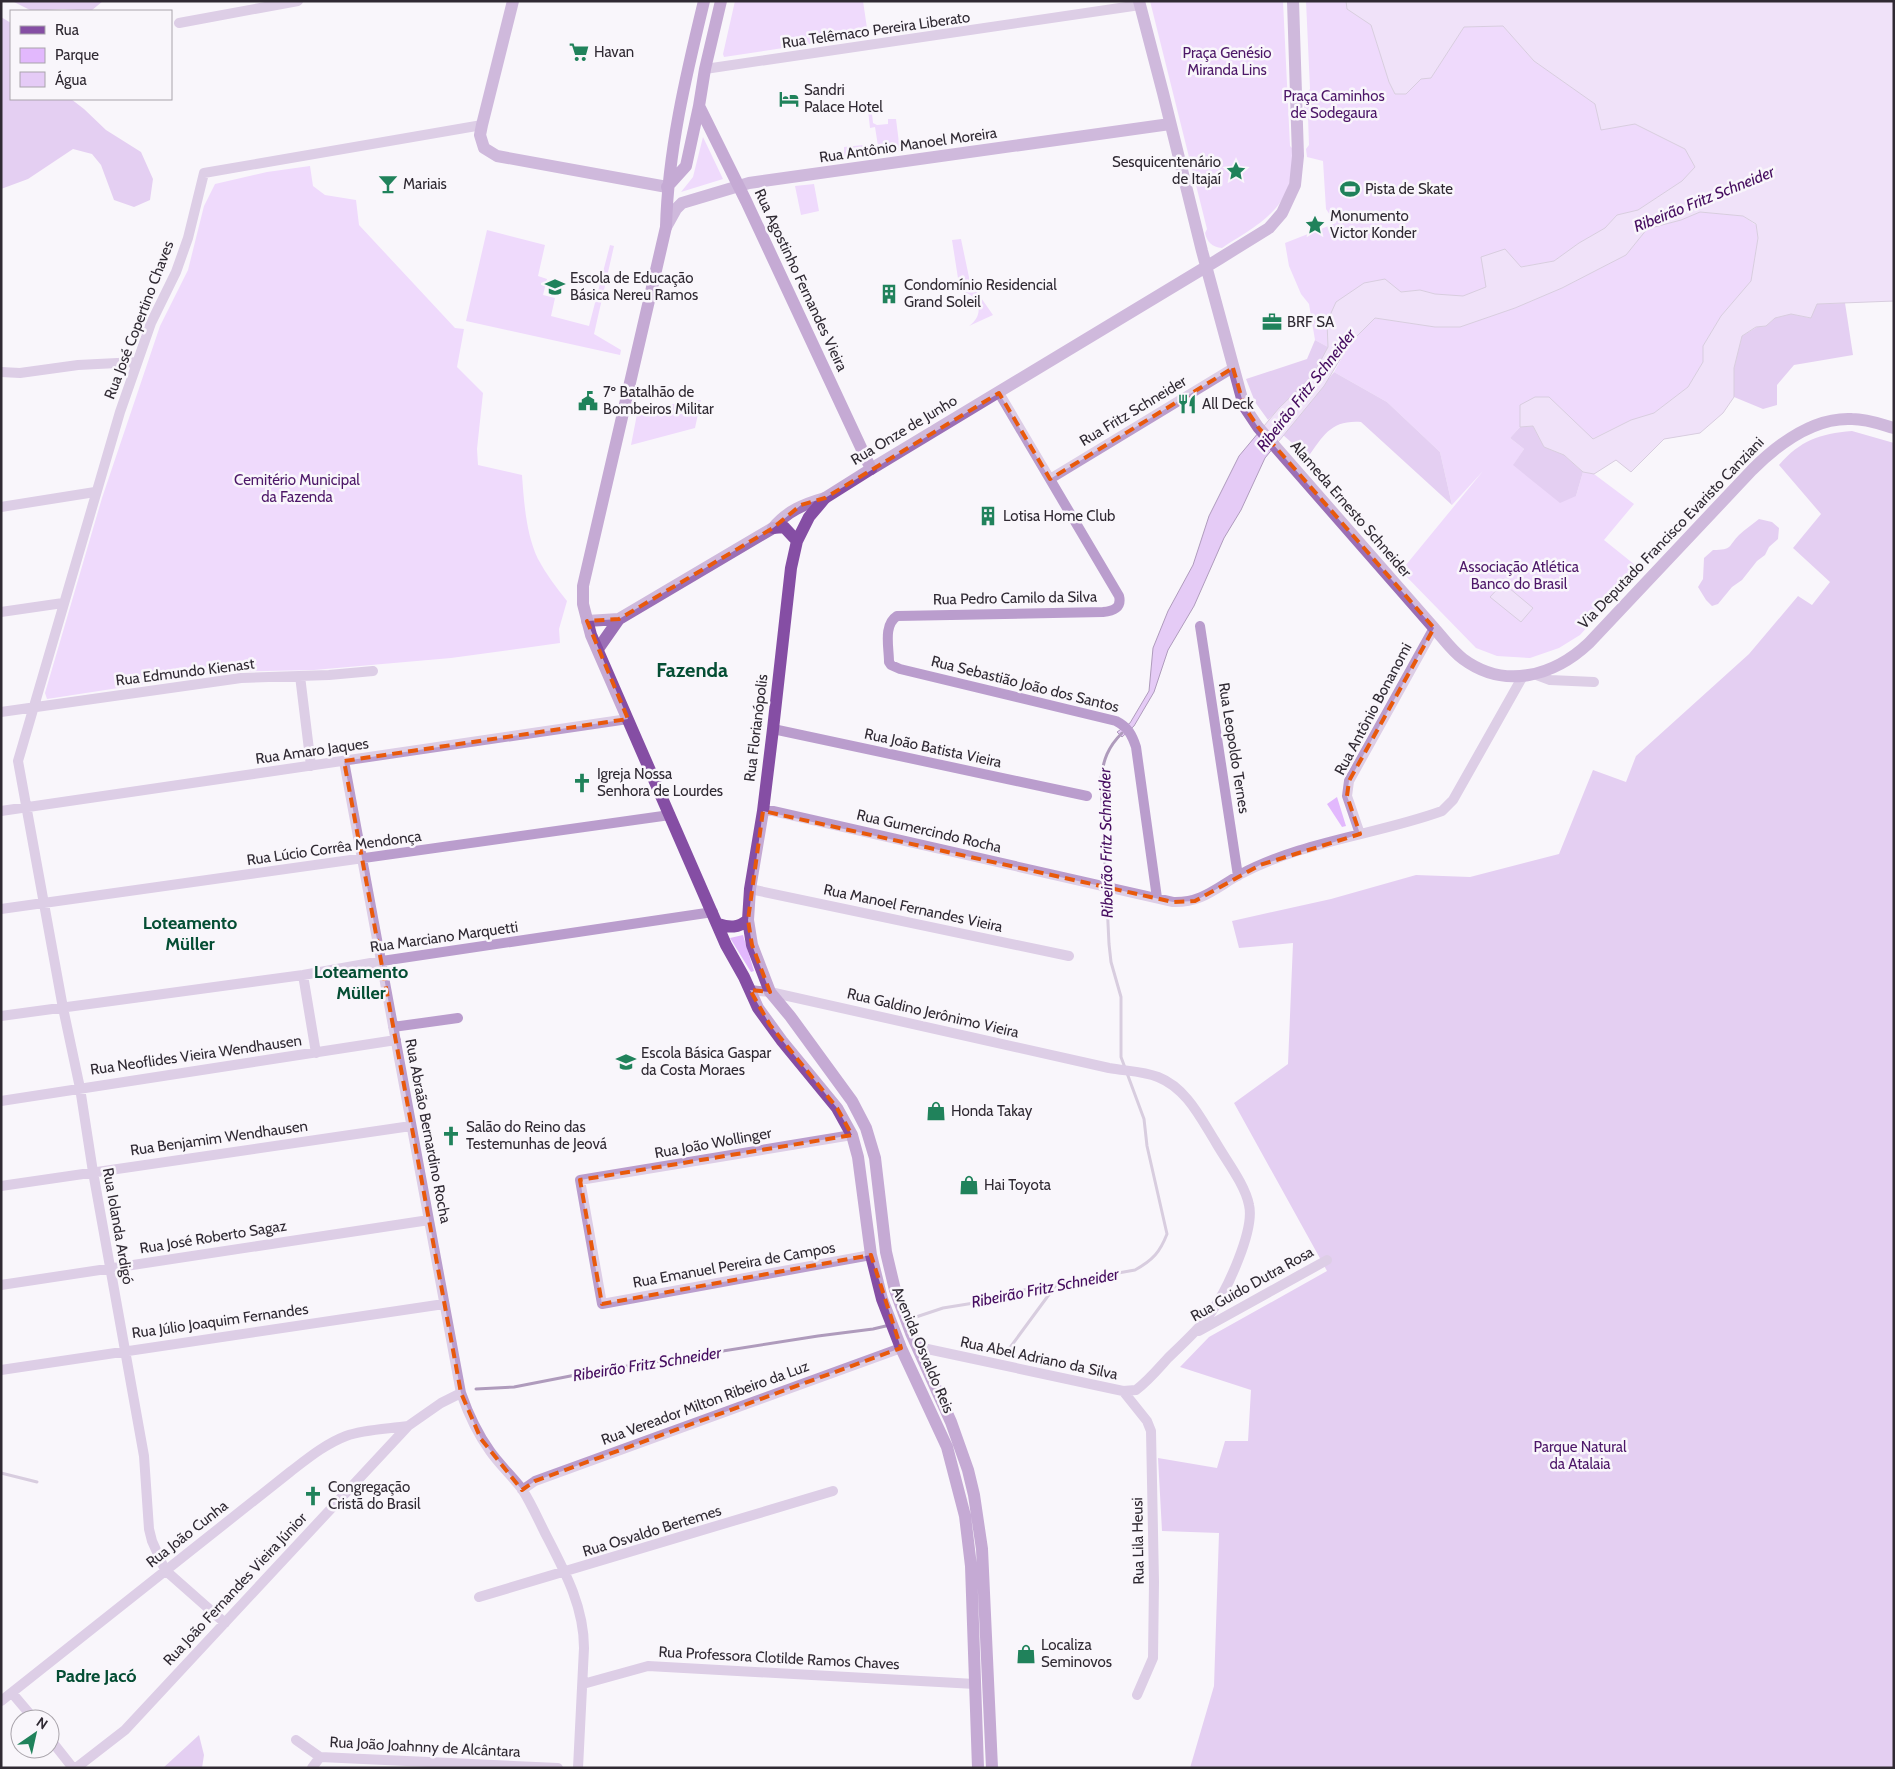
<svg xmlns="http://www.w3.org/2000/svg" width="1895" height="1769" font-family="Cabin,sans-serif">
	<rect width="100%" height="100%" fill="#f9f6fb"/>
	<path fill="#e2b8fd" d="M735 1H863L868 35 724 57 723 54Z
		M1150 1H1283L1290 146 1293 149C1292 160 1292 173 1289 184 1280 216 1247 231 1222 248 1212 247 1207 242 1205 233L1207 229Z
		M1306 1H1346L1347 9 1371 25 1389 82 1395 94H1406L1421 78H1431L1464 27 1503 26 1534 61 1595 104 1601 130 1635 124 1685 149 1695 167 1682 181 1638 210 1617 215 1605 228 1579 243 1554 261 1520 267 1486 287 1463 297 1435 294 1420 290 1401 292 1327 322 1328 347 1315 340 1309 304 1301 294 1289 266 1285 243 1336 223 1337 218 1330 215 1326 209 1323 161 1307 157 1306 149 1309 145 1308 117 1304 112V97L1310 89Z
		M871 104 873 123 877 125 888 124V119H896L900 151 844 159V147L863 145 864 148 878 146 875 127 870 128 868 110 855 112 854 106Z
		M703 137 723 179 681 192 693 177Z
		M310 166 313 186 325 195 356 200 359 225 455 328 464 329 457 367 483 393 477 449 478 465 522 475C524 502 526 534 538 559 546 574 556 587 567 601L559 629 560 643 451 658 314 670 222 672 47 699 45 693 102 498 160 326 188 270 204 206 215 184 267 172Z
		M814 184 819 211 801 215 795 186Z
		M1700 212 1743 216 1756 225 1758 238 1751 281 1721 316 1703 346V362L1688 387 1654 413 1631 420 1592 439 1549 397 1520 405V427L1510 438 1524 449 1514 464 1576 496 1583 472 1594 474 1634 504 1604 540 1640 569 1580 635 1559 648 1530 658 1497 656 1476 648 1401 571 1483 471 1452 505 1440 452 1387 402 1334 372 1350 343 1375 318 1435 327H1460L1515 308 1562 288 1626 255 1647 229 1681 220Z
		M487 230 545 245 538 276 547 279 543 295 555 298 551 316 589 326 610 245 614 246 594 334 621 350 620 355 466 321Z
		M961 239 970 282 993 315 969 326C986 314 979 294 960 291L952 240Z
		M701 400 695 428 631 445 638 409Z
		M1337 797 1346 826 1342 827 1327 804Z
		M743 935 754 971 751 972 730 938Z"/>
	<path fill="#cba0e6" d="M12 1H103L91 11 63 9 32 11Z
		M1 17 11 23V99H71L84 109 106 130 141 152 153 179 150 200 134 207 114 200 101 165 92 154 73 149 28 179 1 189Z
		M1845 303 1853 355 1794 365 1777 385V405L1763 409 1734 397V368L1742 336 1757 327 1766 326 1775 318 1791 314 1810 318 1817 304Z
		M1315 340 1328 347 1313 375 1268 420 1255 402 1246 379 1307 359Z
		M1334 372 1387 402 1440 452 1452 505 1361 422C1331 420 1324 435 1308 457L1283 435Z
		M1533 426 1544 447 1564 455 1583 472 1576 496 1560 503 1513 465 1524 449 1510 438 1520 427Z
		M1852 431 1894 443V1768H1190L1214 1686 1219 1533 1162 1531 1158 1458 1217 1468 1225 1441H1248L1251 1390 1180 1367 1209 1337 1327 1271 1234 1103 1288 1064 1293 943 1239 948 1232 921 1331 899 1416 875 1470 877 1559 854 1593 770 1626 782 1636 756 1749 654 1798 596 1812 605 1830 582 1793 548 1821 514 1779 465C1801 440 1819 434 1852 431Z
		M1759 519 1772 522 1779 528 1778 539 1769 547 1765 555 1757 561 1742 580 1732 587 1718 604 1712 606 1706 600 1698 587 1703 579 1704 558 1713 550C1733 550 1728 546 1739 535 1745 529 1753 524 1759 519Z
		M199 1735 204 1755 202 1768H163Z"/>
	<path fill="#e5cbf6" stroke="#af9bbc" d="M1346 1H1894V301L1817 304 1811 318 1791 314 1775 318 1766 326 1756 327 1742 336 1734 368V397L1723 413 1700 433 1664 439 1631 472 1616 460 1594 474 1583 472 1564 455 1544 447 1533 426 1520 427V405L1535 397H1549L1593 439 1631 420 1654 413 1688 387 1703 362V346L1721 316 1751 281 1758 238 1756 224 1743 216 1700 212 1681 220 1647 229 1626 255 1562 288 1515 308 1460 327H1435L1375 318 1350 343 1324 386 1265 458 1241 510 1224 538 1194 606 1168 650 1154 692 1134 726 1122 737 1117 732 1130 723 1149 691 1153 648 1168 611 1193 565 1209 516 1239 456 1279 408 1313 375 1328 347 1327 322 1336 302 1364 283 1385 279 1401 292 1420 290 1435 294 1463 296 1486 287 1481 257 1505 249 1521 267 1554 261 1579 243 1605 228 1617 215 1638 210 1682 181 1695 167 1685 149 1635 124 1601 130 1595 104 1534 61 1503 26 1464 27 1431 78 1421 79 1406 94H1395L1389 82 1371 25 1347 9Z
		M1503 583 1533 608 1521 622 1490 597Z"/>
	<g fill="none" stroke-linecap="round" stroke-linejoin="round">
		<path stroke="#af9bbc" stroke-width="3" d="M910 1319 943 1308 974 1303 1028 1289 1135 1270C1153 1260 1160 1252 1167 1234L1147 1146 1144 1119 1121 1057V997L1111 962 1109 944 1101 779C1103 760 1108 747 1122 733
			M1006 1353 1056 1285
			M476 1389 514 1387 596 1371 818 1336 873 1329 890 1325
			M1 1473 37 1482"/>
		<path stroke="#ba9dcd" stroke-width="10" d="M179 23 298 1
			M705 69 1140 5
			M1 372 20 373 78 365 137 362
			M999 393 1119 596C1122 608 1113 611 1103 612L897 616C883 625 889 647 889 662L891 665 900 669 1116 721C1128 727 1132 735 1136 747L1157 898
			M1050 479 1233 368
			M1 507 95 492
			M1 612 63 603
			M1200 626 1238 876
			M1534 674 1550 680 1594 682
			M300 676 311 766
			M1 712 241 678 329 675 373 671
			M773 729 1087 796
			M344 761 461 1393C468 1413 477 1433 490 1451 499 1464 512 1476 522 1489 531 1503 538 1519 545 1533 564 1570 584 1606 584 1648L578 1768
			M1 811 628 719
			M763 811H773L1173 902C1201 903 1216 888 1239 875 1302 841 1376 835 1442 811L1453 800 1523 676
			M1360 834 1347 796 1349 781 1434 628
			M750 889 1069 956
			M1 909 670 815
			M303 975 316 1053
			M750 990 770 992 1109 1068C1125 1071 1143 1071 1158 1077 1186 1088 1200 1117 1215 1141 1225 1159 1245 1184 1249 1205 1255 1230 1227 1290 1212 1311 1201 1328 1183 1343 1168 1358 1158 1369 1148 1381 1136 1390L1123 1391 918 1347
			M1 1016 303 975 382 961 713 912
			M393 1027 458 1018
			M1 1101 396 1040
			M852 1135 580 1180 602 1304 871 1255
			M1 1186 411 1126
			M1 1285 429 1220
			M1199 1331 1327 1260
			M1 1370 444 1304
			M1123 1391 1147 1421 1151 1431 1154 1582 1153 1658 1137 1695
			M522 1490 535 1481 901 1348
			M479 1597 833 1491
			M225 1623 165 1570 152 1541 149 1529 144 1456 93 1172 80 1088 63 1008 18 761 120 412 151 323 176 272 188 238 204 173 482 125
			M583 1684 648 1666 975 1684
			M12 1693 34 1719
			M1 1701 290 1472C307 1459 325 1444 346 1436 365 1429 388 1429 408 1426
			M50 1739 73 1768
			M296 1740 320 1757 558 1768
			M76 1768 125 1730 408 1426 441 1403 461 1393
			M312 1768 320 1757"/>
		<path stroke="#9b6fb6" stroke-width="12" d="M513 1 482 125 480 135 484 148 497 156 667 187
			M1139 1 1163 93 1202 251 1244 406 1258 427 1434 628C1443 638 1452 651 1463 659 1505 690 1554 676 1589 643L1752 470C1778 444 1813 417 1852 419 1867 419 1880 424 1894 428
			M666 227 676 209 682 203 749 183 1170 124
			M871 469 1219 259 1269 228 1282 213 1295 185 1298 156 1293 1
			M587 621 619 619
			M598 649 619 619 773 528C787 511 804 504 825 498"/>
		<path stroke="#854ea4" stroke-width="12" d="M704 1C686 75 668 151 666 227L583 586V604L591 635 726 945 744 977 758 1008 782 1041 837 1108 852 1135 858 1157 871 1255 882 1299 901 1348 947 1447 965 1516 971 1566 978 1768
			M699 106 746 201 871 469 825 498 809 517 797 541 791 568 773 729 763 811 750 889 748 920 752 945 770 992 790 1016 852 1101 866 1128 875 1158 886 1252 895 1290 911 1333 951 1422 968 1470 974 1495 982 1549 992 1768
			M667 187 686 166 699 106 705 69 721 1
			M773 528 784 527 797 541
			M718 924C730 928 738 928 748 920"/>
	</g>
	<path d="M0 0H1895V1769H0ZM1233 368 1244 406 1258 427 1434 628 1349 781 1347 796 1360 834 1260 865 1195 901 1173 902 763 811 748 920 752 945 770 992 750 990 770 1025 837 1108 852 1135 580 1180 602 1304 871 1255 901 1348 535 1481 522 1490 481 1439 461 1393 344 761 628 719 587 621 619 619 773 528 801 505 825 498 999 393 1050 479Z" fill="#f9f6fb" fill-opacity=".55" fill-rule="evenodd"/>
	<path fill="none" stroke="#e8590c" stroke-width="4" stroke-dasharray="10 6" stroke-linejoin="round" d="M1233 368 1244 406 1258 427 1434 628 1349 781 1347 796 1360 834 1260 865 1195 901 1173 902 763 811 748 920 752 945 770 992 750 990 770 1025 837 1108 852 1135 580 1180 602 1304 871 1255 901 1348 535 1481 522 1490 481 1439 461 1393 344 761 628 719 587 621 619 619 773 528 801 505 825 498 999 393 1050 479Z"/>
	<defs>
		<symbol id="supermarket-bare" viewBox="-9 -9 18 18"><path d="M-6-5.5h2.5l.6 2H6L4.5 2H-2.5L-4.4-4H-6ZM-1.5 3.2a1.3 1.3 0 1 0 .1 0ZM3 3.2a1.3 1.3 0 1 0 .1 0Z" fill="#20825b" stroke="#f9f6fb" stroke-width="2.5" paint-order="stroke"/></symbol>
		<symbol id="hotel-bare" viewBox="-9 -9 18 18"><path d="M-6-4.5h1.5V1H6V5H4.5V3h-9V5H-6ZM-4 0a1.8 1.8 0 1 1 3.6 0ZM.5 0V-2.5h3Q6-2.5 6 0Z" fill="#20825b" stroke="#f9f6fb" stroke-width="2.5" paint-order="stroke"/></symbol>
		<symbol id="sight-bare" viewBox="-9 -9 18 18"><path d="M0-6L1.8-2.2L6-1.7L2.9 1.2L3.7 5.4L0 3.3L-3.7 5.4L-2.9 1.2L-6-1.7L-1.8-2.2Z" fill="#20825b" stroke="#f9f6fb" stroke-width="2.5" paint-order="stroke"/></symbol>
		<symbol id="bar-bare" viewBox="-9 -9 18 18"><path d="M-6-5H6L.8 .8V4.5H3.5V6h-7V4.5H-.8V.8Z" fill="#20825b" stroke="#f9f6fb" stroke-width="2.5" paint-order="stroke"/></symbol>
		<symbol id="stadium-bare" viewBox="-9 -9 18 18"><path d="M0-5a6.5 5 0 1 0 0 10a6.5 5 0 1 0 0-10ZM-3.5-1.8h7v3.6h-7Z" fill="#20825b" stroke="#f9f6fb" stroke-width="2.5" paint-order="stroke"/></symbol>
		<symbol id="school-bare" viewBox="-9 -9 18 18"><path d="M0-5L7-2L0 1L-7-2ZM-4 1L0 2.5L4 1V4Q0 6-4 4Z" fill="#20825b" stroke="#f9f6fb" stroke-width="2.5" paint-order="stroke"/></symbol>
		<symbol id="building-bare" viewBox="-9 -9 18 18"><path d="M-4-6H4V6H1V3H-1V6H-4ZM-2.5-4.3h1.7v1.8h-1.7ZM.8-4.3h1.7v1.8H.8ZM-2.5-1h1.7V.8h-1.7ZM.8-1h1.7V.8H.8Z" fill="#20825b" stroke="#f9f6fb" stroke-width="2.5" paint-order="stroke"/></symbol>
		<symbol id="office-bare" viewBox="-9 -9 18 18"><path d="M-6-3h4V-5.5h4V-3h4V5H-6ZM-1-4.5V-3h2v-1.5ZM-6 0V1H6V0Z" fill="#20825b" stroke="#f9f6fb" stroke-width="2.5" paint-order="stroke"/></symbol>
		<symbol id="civic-bare" viewBox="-9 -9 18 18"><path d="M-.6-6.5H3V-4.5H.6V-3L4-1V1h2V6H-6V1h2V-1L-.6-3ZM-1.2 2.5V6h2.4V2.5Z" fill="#20825b" stroke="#f9f6fb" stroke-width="2.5" paint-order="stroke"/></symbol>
		<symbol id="restaurant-bare" viewBox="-9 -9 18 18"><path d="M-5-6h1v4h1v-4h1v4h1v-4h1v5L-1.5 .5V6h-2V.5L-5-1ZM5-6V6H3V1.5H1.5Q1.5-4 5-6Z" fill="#20825b" stroke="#f9f6fb" stroke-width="2.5" paint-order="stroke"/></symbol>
		<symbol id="church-bare" viewBox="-9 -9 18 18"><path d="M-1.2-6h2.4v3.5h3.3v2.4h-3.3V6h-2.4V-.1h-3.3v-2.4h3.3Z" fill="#20825b" stroke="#f9f6fb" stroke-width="2.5" paint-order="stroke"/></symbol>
		<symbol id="shop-bare" viewBox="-9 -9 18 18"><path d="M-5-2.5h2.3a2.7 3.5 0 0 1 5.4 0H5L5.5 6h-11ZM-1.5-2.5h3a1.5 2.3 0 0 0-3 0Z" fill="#20825b" stroke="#f9f6fb" stroke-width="2.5" paint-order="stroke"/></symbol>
	</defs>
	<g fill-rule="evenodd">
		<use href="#supermarket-bare" x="565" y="38" width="28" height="28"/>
		<use href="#hotel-bare" x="775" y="85" width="28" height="28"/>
		<use href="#sight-bare" x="1222" y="157" width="28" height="28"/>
		<use href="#bar-bare" x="374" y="170" width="28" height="28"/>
		<use href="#stadium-bare" x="1336" y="175" width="28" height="28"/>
		<use href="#sight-bare" x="1301" y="211" width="28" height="28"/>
		<use href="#school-bare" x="541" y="273" width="28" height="28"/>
		<use href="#building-bare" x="875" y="280" width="28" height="28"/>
		<use href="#office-bare" x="1258" y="308" width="28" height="28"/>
		<use href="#civic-bare" x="574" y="387" width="28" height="28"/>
		<use href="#restaurant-bare" x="1173" y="390" width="28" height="28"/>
		<use href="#building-bare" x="974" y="502" width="28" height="28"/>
		<use href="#church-bare" x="568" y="769" width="28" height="28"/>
		<use href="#school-bare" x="612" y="1048" width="28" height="28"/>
		<use href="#shop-bare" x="922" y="1097" width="28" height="28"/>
		<use href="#church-bare" x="437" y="1122" width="28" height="28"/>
		<use href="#shop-bare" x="955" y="1171" width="28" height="28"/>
		<use href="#church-bare" x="299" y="1482" width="28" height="28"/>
		<use href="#shop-bare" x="1012" y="1640" width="28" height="28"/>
	</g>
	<g text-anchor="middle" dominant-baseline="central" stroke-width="5" stroke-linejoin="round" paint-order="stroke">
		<g font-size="15" fill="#302a33" stroke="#f9f6fb">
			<text transform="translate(876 30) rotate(-8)">Rua Telêmaco Pereira Liberato</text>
			<text transform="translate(908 145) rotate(-8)">Rua Antônio Manoel Moreira</text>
			<text transform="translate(801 280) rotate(65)">Rua Agostinho Fernandes Vieira</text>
			<text transform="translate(139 320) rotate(-69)">Rua José Copertino Chaves</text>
			<text transform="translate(1133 411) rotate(-31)">Rua Fritz Schneider</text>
			<text transform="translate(904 430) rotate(-31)">Rua Onze de Junho</text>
			<text transform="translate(1351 509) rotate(49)">Alameda Ernesto Schneider</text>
			<text transform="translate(1671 533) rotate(-46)">Via Deputado Francisco Evaristo Canziani</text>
			<text transform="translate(1015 598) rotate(-1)">Rua Pedro Camilo da Silva</text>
			<text transform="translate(185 672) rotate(-7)">Rua Edmundo Kienast</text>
			<text transform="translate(1025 684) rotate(14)">Rua Sebastião João dos Santos</text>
			<text transform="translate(1373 709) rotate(-62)">Rua Antônio Bonanomi</text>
			<text transform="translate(756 728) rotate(-83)">Rua Florianópolis</text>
			<text transform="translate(933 748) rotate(12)">Rua João Batista Vieira</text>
			<text transform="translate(1234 748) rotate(81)">Rua Leopoldo Ternes</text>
			<text transform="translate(312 751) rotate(-8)">Rua Amaro Jaques</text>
			<text transform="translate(929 831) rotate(13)">Rua Gumercindo Rocha</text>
			<text transform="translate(334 848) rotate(-8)">Rua Lúcio Corrêa Mendonça</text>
			<text transform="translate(913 908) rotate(12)">Rua Manoel Fernandes Vieira</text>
			<text transform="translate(444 937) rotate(-8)">Rua Marciano Marquetti</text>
			<text transform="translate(933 1013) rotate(13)">Rua Galdino Jerônimo Vieira</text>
			<text transform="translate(196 1055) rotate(-8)">Rua Neoflides Vieira Wendhausen</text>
			<text transform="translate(428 1131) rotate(79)">Rua Abraão Bernardino Rocha</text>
			<text transform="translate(219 1138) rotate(-8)">Rua Benjamim Wendhausen</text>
			<text transform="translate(713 1143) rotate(-10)">Rua João Wollinger</text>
			<text transform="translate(118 1226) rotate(80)">Rua Iolanda Ardigó</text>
			<text transform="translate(213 1237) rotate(-9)">Rua José Roberto Sagaz</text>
			<text transform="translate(734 1265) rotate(-10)">Rua Emanuel Pereira de Campos</text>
			<text transform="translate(1252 1284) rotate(-29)">Rua Guido Dutra Rosa</text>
			<text transform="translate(220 1321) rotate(-8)">Rua Júlio Joaquim Fernandes</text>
			<text transform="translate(923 1350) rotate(67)">Avenida Osvaldo Reis</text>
			<text transform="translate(1039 1358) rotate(12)">Rua Abel Adriano da Silva</text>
			<text transform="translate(705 1403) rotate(-20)">Rua Vereador Milton Ribeiro da Luz</text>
			<text transform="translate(652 1531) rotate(-17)">Rua Osvaldo Bertemes</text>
			<text transform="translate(187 1534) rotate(-38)">Rua João Cunha</text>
			<text transform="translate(1138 1541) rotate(-91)">Rua Lila Heusi</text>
			<text transform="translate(235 1589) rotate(-47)">Rua João Fernandes Vieira Júnior</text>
			<text transform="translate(779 1658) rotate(3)">Rua Professora Clotilde Ramos Chaves</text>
			<text transform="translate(425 1747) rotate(3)">Rua João Joahnny de Alcântara</text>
		</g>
		<g font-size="15" fill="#302a33" stroke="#f9f6fb" text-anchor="start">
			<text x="594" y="52">Havan</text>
			<text x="804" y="90">Sandri<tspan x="804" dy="17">Palace Hotel</tspan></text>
			<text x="1221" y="162" text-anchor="end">Sesquicentenário<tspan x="1221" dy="17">de Itajaí</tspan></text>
			<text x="403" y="184">Mariais</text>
			<text x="1365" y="189">Pista de Skate</text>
			<text x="1330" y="216">Monumento<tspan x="1330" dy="17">Victor Konder</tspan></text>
			<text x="570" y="278">Escola de Educação<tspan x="570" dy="17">Básica Nereu Ramos</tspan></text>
			<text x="904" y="285">Condomínio Residencial<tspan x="904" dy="17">Grand Soleil</tspan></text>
			<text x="1287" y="322">BRF SA</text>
			<text x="603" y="392">7º Batalhão de<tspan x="603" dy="17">Bombeiros Militar</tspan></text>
			<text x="1202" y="404">All Deck</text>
			<text x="1003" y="516">Lotisa Home Club</text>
			<text x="597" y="774">Igreja Nossa<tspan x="597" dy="17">Senhora de Lourdes</tspan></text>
			<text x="641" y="1053">Escola Básica Gaspar<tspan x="641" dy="17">da Costa Moraes</tspan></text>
			<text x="951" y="1111">Honda Takay</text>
			<text x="466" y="1127">Salão do Reino das<tspan x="466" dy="17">Testemunhas de Jeová</tspan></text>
			<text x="984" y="1185">Hai Toyota</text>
			<text x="328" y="1487">Congregação<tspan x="328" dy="17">Cristã do Brasil</tspan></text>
			<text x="1041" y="1645">Localiza<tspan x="1041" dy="17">Seminovos</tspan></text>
		</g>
		<g font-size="15" fill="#4d1768" stroke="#f9f6fb">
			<text x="1227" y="53">Praça Genésio<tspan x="1227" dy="17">Miranda Lins</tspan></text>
			<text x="1334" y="96">Praça Caminhos<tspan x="1334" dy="17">de Sodegaura</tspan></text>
			<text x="297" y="480">Cemitério Municipal<tspan x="297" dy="17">da Fazenda</tspan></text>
			<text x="1519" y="567">Associação Atlética<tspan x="1519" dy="17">Banco do Brasil</tspan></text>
			<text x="1580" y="1447">Parque Natural<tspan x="1580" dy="17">da Atalaia</tspan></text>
		</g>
		<g font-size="16" font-style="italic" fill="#450c5f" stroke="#f9f6fb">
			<text transform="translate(1704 199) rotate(-22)">Ribeirão Fritz Schneider</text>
			<text transform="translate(1306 390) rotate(-52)">Ribeirão Fritz Schneider</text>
			<text transform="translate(1106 843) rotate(-91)">Ribeirão Fritz Schneider</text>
			<text transform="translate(1045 1288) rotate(-11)">Ribeirão Fritz Schneider</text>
			<text transform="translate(647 1364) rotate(-9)">Ribeirão Fritz Schneider</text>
		</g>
		<g font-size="18" font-weight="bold" fill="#054e34" stroke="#f9f6fb">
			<text x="190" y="923">Loteamento<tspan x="190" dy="21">Müller</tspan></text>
			<text x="361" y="972">Loteamento<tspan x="361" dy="21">Müller</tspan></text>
			<text x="96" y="1676">Padre Jacó</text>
		</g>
		<g font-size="20" font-weight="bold" fill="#054e34" stroke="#f9f6fb">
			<text x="692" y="670">Fazenda</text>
		</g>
	</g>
	<rect width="1895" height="1769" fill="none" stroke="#302a33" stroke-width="5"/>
	<rect x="10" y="10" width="162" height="90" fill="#f9f6fb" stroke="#a9a4ab"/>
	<rect x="20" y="26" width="25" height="8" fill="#854ea4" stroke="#a9a4ab"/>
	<text x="55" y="35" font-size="15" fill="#302a33">Rua</text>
	<rect x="20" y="48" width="25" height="15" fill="#e2b8fd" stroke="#a9a4ab"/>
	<text x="55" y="60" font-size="15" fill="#302a33">Parque</text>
	<rect x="20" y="72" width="25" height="15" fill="#e5cbf6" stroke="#a9a4ab"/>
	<text x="55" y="85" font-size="15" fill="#302a33">Água</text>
	<g transform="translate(35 1734) rotate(34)"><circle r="24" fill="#f9f6fb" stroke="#a9a4ab"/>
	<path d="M0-4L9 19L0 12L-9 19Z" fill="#20825b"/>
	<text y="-8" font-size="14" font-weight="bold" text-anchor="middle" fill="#302a33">N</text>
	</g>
</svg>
